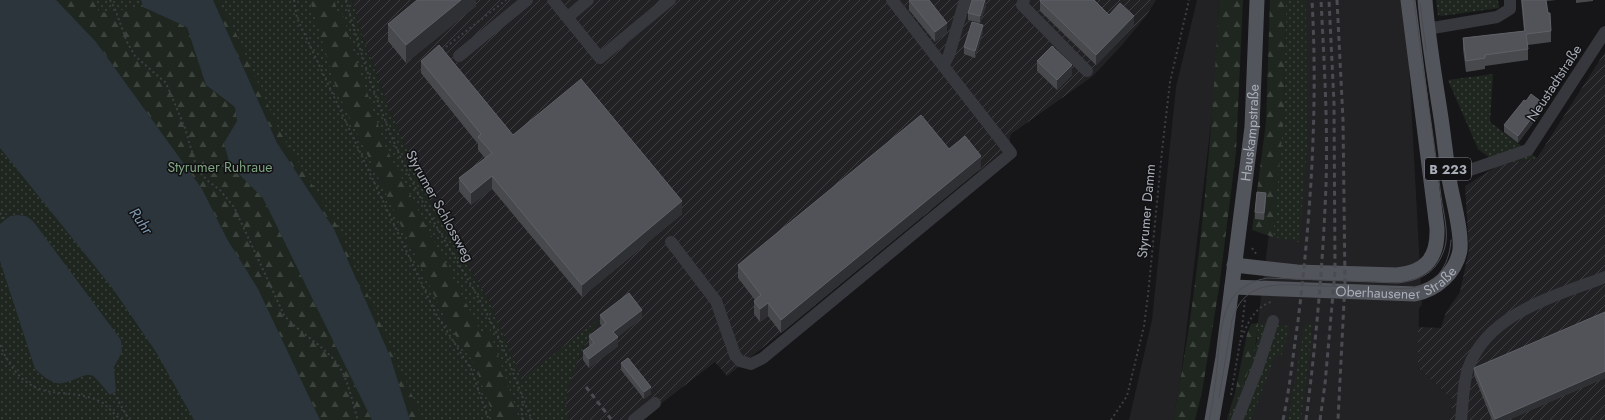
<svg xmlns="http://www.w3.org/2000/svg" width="1605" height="420" font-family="Jost,sans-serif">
	<defs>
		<pattern id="industrial-furrows" width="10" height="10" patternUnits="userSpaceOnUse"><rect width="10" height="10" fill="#222225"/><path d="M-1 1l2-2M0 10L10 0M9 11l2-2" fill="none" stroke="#3f3f43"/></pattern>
		<pattern id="grass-dots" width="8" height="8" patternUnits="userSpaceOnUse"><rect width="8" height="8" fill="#1e261f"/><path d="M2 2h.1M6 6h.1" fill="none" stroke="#3c433d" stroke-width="1.8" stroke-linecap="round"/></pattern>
		<pattern id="forest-firs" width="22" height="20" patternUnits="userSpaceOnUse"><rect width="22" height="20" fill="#1e261f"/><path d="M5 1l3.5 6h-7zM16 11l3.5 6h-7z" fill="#3c433d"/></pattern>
	</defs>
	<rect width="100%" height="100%" fill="#161618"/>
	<path fill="#222225" d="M1197 0H1219L1215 89 1181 376 1173 420H1129L1152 320 1176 87Z
		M1288 0H1401L1408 46 1422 305 1419 308 1418 368 1453 400 1450 420H1227L1257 341 1258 321 1284 114Z"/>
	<path fill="url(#industrial-furrows)" d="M352 0H1156L1146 16 1122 45 1093 76 1011 134 1008 147 781 333 727 376 715 362 640 420H538L489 301 432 205 389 108 363 38Z
		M1605 52V420H1450L1453 400 1418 368V327L1441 328 1446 312 1454 301 1460 292 1469 250 1465 186 1499 165 1537 158Z"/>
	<path fill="url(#grass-dots)" d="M0 0H352L363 38 389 108 432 205 489 301 522 379 604 315C588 333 568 377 566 402 566 407 567 414 568 420H0Z
		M1286 0H1305L1306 13 1307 147 1299 242 1273 237 1284 114Z
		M1436 0H1498L1499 8 1442 16 1438 15Z
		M1493 74 1490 122 1537 158 1499 165 1478 149 1448 80Z
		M1258 323 1290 326 1281 357 1275 356 1251 420H1227L1240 393 1257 341Z
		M1313 323 1301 420H1288L1305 324Z"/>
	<path fill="url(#forest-firs)" d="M56 0H92L100 13 143 7 187 27 206 85 235 107 237 121 224 143 230 165 263 198 372 420H320L258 289 227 239 202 189 96 42Z
		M213 0H221L280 132 338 227 419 411 420 420H410L390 356 334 229 277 143Z
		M310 0H334L338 13 342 12 358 66 386 148 481 332 489 328 519 418 515 420H495L474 363 448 324 337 91Z
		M1219 0H1243L1236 152 1219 288 1202 392 1195 420H1173C1200 282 1212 140 1219 0Z
		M1270 0H1286V13L1284 114 1273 237 1252 230 1266 122Z
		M1258 323C1257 356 1242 389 1227 418L1235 393 1247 334 1251 324Z"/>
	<path fill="#2c353c" d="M0 0H56L96 42 202 189 227 239 258 289 320 420H194L156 352 113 289 0 148Z
		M141 0H213L277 143 334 229 390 356 410 420H372L263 198 230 165 224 143 237 121 235 107 206 85 187 27 143 7Z
		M18 215 26 216 33 221 121 340 122 352 114 367 116 391 110 395C105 389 99 381 93 376 85 371 68 386 56 383 48 381 42 375 35 369L0 261V224L10 216Z"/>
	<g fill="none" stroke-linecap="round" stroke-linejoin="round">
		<path stroke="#3d3f44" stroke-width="2" stroke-dasharray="2 3" stroke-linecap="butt" d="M110 0 115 9 127 42 135 56 166 83 185 128 197 169 208 181 220 190 234 207 284 315C300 334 324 345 338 365 349 380 352 403 358 420
			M294 0 297 18 436 314 471 369 489 420
			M346 0C363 63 384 126 414 185 437 232 468 275 491 322 507 353 518 388 532 420
			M442 50 506 0
			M0 213 5 220
			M1252 248 1257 255
			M1241 337 1245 300
			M1240 342C1247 325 1253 308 1271 302
			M0 345C10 368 25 389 52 392 68 394 88 394 103 403 109 408 115 415 121 420
			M114 393 129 420
			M1231 395 1240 342
			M523 420 521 407 525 402
			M1111 420 1127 396 1144 326 1148 295 1162 151 1170 82 1189 0"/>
		<path stroke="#37383d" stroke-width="12" d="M553 0 600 58 670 0
			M1024 0 1022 5 1087 71
			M568 17 588 0
			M1427 29 1497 17 1510 9V0
			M459 56 527 0
			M943 66 949 55 965 0
			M1467 171 1528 150 1605 32
			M671 242 716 301 735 355 740 361 751 364 763 358 1011 153 892 0
			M634 420 655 403
			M1237 420 1258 367 1273 321
			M1461 420C1463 404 1463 380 1469 366 1490 312 1556 296 1605 277"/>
		<g stroke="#53555c" stroke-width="15">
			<path d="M1234 265 1297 272 1397 275C1426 272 1438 258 1437 228L1408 0"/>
			<path id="s1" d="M1232 287 1415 294C1436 290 1456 273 1460 250 1462 230 1452 198 1449 178 1446 158 1444 138 1441 118 1435 78 1428 39 1425 0"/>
			<path id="s2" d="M1212 420 1223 357 1252 127 1257 0"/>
		</g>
		<path stroke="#4a4c52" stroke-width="1" d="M1420 3 1426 50
			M1390 288C1399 289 1409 289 1418 287 1440 282 1450 260 1451 240
			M1219 398 1232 320C1243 285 1268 284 1299 285 1313 286 1327 286 1342 287
			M1209 420C1214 399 1216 377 1218 356 1222 319 1224 286 1267 278L1398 283C1421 280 1436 273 1444 250 1450 234 1443 212 1441 196 1433 130 1422 65 1414 0"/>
		<path stroke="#4a4c52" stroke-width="3" stroke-dasharray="5 4" stroke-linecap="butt" d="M1337 0 1343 120 1345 282 1338 420
			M586 387 611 419
			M1283 420C1290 387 1293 354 1298 321 1311 214 1318 107 1312 0
			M1306 420C1316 342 1323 264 1326 185 1328 123 1324 61 1321 0
			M1320 420 1325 384 1335 271 1334 103 1329 0"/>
	</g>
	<path fill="#47494d" d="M476 0V6L406 63 388 41V24Z
		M909 0 947 33 935 42 909 10Z
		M1521 0H1556L1546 1 1551 31V42L1528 45V60L1485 66V69L1466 72 1463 49V38L1524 31Z
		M1576 0H1593V1L1576 3Z
		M1040 1 1109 15 1134 26 1096 65 1040 11Z
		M986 6 980 23 968 20V13Z
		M983 32 975 58 964 54V47Z
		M421 61 513 135 682 214 582 297 492 189 471 205 459 191V178L485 158 478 150V144L421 73Z
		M1037 61 1072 75 1057 90 1037 71Z
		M1526 101 1543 110 1518 143 1504 132V125Z
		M949 149 981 168 781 333 768 316 760 322 754 314V301L755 300 738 278V265Z
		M1266 200 1264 220 1255 219V212Z
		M1605 312V378L1508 420H1492L1474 375V368Z
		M600 315 642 318 617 337 618 346 589 368 583 360V351L590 346 589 345V336L602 326 600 324Z
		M621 363 651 394 644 399 621 370Z"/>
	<path fill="#2f3033" d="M461 0H476V6L406 63V45Z
		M986 0V6L980 23V16Z
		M1134 16V26L1096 65V55Z
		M947 23V33L935 42V32Z
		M983 25V32L975 58V51Z
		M1072 65V75L1057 90V80Z
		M1543 103V110L1518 143V136Z
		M981 156V168L781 333V320Z
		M492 176V189L471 205V193Z
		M1266 193V200L1264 220V213Z
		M682 201V214L582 297V285Z
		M768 303V316L760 322V309Z
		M642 310V318L613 341V332Z
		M618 337V346L589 368V359Z
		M1605 371V378L1508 420H1495V419Z
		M651 387V394L644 399V392Z"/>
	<path fill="#525359" stroke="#5f6168" d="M417 0H461L406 45 388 24Z
		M909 0H929L947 23 935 32Z
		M972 0H985L980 16 968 13Z
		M1041 0H1094L1109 15 1120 3 1134 16 1096 55 1040 1Z
		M1522 0H1546L1548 13H1550L1551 31 1526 34 1528 49 1485 55V58L1466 61 1463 38 1525 31Z
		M972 22 983 25 975 51 964 47Z
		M439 45 513 135 581 79 682 201 582 285 492 176 471 193 459 178 492 153 478 137 481 134 421 61Z
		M1052 46 1072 65 1057 80 1037 61Z
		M1531 94 1543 103 1518 136 1504 125 1524 100 1526 101Z
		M921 115 949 149 965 136 981 156 781 320 768 303 760 309 754 301 761 295 738 265Z
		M1257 192 1266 193 1264 213 1255 212Z
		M629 293 642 310 613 332 618 337 589 359 583 351 594 343 589 336 606 323 600 315Z
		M1605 312V371L1495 419 1474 368Z
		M628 358 651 387 644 392 621 363Z"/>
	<g text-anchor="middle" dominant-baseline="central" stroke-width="3" stroke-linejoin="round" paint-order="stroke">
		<rect fill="#111113" stroke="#7b7e86" stroke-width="1" x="1425" y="158" width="46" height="22" rx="3"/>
		<g font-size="13" font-weight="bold" fill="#a8adb8">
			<text x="1448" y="169">B 223</text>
		</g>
		<g font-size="14" fill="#a8adb8" stroke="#111113">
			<text transform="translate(1554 83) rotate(-57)">Neustadtstraße</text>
			<text stroke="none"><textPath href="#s2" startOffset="290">Hauskampstraße</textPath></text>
			<text transform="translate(440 206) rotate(61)">Styrumer Schlossweg</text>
			<text transform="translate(1146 211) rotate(-85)">Styrumer Damm</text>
			<text stroke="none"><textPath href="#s1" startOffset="167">Oberhausener Straße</textPath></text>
		</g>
		<g font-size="14" fill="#7fa381" stroke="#111113">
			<text x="220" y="167">Styrumer Ruhraue</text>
		</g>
		<g font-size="15" font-style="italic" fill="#7f9bb3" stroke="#111113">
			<text transform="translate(141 221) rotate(55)">Ruhr</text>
		</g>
	</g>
</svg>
